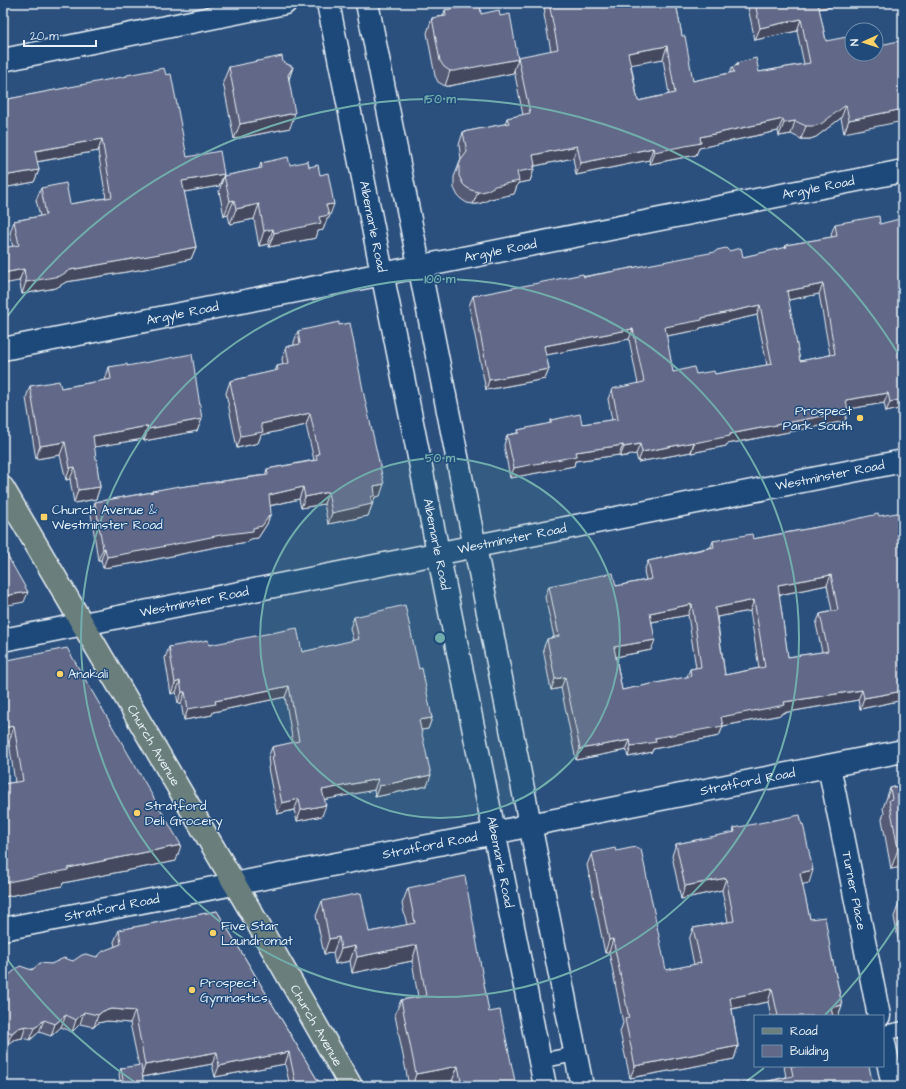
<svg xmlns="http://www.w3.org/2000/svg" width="906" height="1089" font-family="'Architects Daughter',sans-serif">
	<rect width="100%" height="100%" fill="#2c507d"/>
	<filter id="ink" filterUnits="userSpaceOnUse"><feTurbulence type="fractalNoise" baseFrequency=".025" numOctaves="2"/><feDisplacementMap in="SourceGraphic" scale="8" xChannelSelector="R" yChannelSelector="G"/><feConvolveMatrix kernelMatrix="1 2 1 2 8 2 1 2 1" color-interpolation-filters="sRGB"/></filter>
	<g filter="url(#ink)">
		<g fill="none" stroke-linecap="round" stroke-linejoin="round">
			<defs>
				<path id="service" d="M883 1033 903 1029
					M540 1061 576 1054"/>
				<g id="minor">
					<path id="s1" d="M328 3 545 1086"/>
					<path d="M367 3 582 1086"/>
					<path d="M3 60 285 3"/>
					<path id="s2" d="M3 349 903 171"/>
					<path id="s3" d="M3 640 903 461"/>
					<path id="s4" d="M829 766 879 1016"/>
					<path id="s5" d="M3 929 495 833 530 825 903 751"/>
					<path d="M883 1038 893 1086"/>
				</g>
				<g id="primary">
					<path id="s6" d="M3 488 250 910 351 1086"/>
				</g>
			</defs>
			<use href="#service" stroke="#e8f1f8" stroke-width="17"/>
			<use href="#minor" stroke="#e8f1f8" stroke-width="25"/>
			<use href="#primary" stroke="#e8f1f8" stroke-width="25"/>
			<use href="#service" stroke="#1f4a7a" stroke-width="14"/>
			<use href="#minor" stroke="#1f4a7a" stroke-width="22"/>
			<use href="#primary" stroke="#6b7f7c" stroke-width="22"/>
		</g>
		<path fill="#545a75" stroke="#e8f1f8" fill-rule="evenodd" d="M543 3H676L682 36 693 81 730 73 732 67 736 66 737 63 759 72 804 64 797 31 755 40 747 3H850L819 9 826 41 852 54H876L844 133 841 118 816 137 810 139H801L791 134 779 136 778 131 699 148 696 155 650 164 649 160 576 175 573 158 535 166 530 181 518 183 514 194 490 199 484 202 478 204H473L467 203 461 199 458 196 454 188V177L461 159 459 145 463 132 505 124 507 118 523 115 514 70 513 73 449 86H445L438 82 435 76 427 33 432 18 443 16 445 10 500 16 518 58 551 51 544 15 545 12ZM663 59 669 94 638 101 631 64Z
			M283 62 293 67 289 79 290 128 234 139 223 82 229 67Z
			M127 75 187 157 224 174 219 186 184 192 196 247 191 259 150 268 66 282 56 288 22 294 10 233 14 221 40 216 36 200 41 188 70 204 106 198 98 151 37 162 39 170 34 182 3 188V100L126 77Z
			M261 163 309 167 329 218 327 219 323 230 318 231 316 238 269 247 268 244 259 246 254 219 230 224 228 215 224 216 219 191 224 176 259 169Z
			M835 224 903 408 886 412 884 403 848 409V411L845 421 727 444 726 446 691 453V452L638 462 636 454 620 457 619 455 575 461 574 466 510 478 504 445 507 435 517 433 518 430 549 424 551 420 582 424 612 420 608 399 612 389 638 384 629 339 546 355 549 369 545 379 486 390 469 306 473 296 729 251 743 257 785 248 786 245 832 237 831 234ZM819 294 830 355 800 361 788 300ZM757 315 767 365 715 374H696L673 372 666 336 699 330 700 328Z
			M298 331 380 496 375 497 368 516 328 524 324 504 301 508 299 499 270 506 267 524 258 538 250 539 248 542 216 547 142 562 103 568 101 560H98L91 513 95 502 152 492V491L265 475 267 469 314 460 306 425 261 435 258 443 237 448 226 393 230 381 275 371 277 366 283 365 282 359 286 347 294 345V342Z
			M127 366 202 419 197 431 144 441 143 439 94 447 100 487 96 499 74 503 70 479 66 480 60 455 36 459 26 398 30 386 61 388 105 380 109 367Z
			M839 523 903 700 860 709 858 700 782 713 781 715 723 726 719 736 653 749 652 752 628 757 626 750 576 760 561 688 551 690 543 649 547 639 554 637 545 597 549 586H616L646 580 644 571 648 561 711 547 713 541 753 539ZM827 585 832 611 820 614 816 624 822 652 788 657 779 595ZM750 611 759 668 725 675 717 617ZM688 615 696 668 690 669 687 677 622 690 616 657 651 650 652 622Z
			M354 617 419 669 432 718 428 729 421 730 427 786 375 797 374 790 324 799 322 816 297 821 294 810 277 814 268 768 269 765 268 758 272 747 293 743 285 697 213 712 212 715 184 720 181 703H178L176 692 171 694 165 658 169 647 209 645 302 652 353 641 350 628Z
			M3 661 176 861 63 883 62 886 3 897V784L15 782 9 742Z
			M903 785V876L901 867 891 869 882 819 884 813 883 808 890 788Z
			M734 828 809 883 802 884 810 919 831 953 842 1005 838 1016H771L768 1002 732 1009 738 1046 734 1059 630 1078 620 1032 623 1023 609 952 605 953 587 865 592 853 616 851 666 970 694 965 689 940 693 928 728 922 722 890 681 899 672 856 676 844 733 833Z
			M408 888 489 1012 516 1086H453L452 1081 428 1086H409L395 1015 401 1000 418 997 412 961 352 973 350 961 335 964 333 953 324 954 316 916 322 901 369 932 407 925 402 904Z
			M903 896V964L894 917 901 897Z
			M217 911 321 1086H290L285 1064 215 1077 212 1064 142 1077 144 1086H121L119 1074 121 1068 139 1066 130 1023 107 1021 98 1023 94 1027 80 1024 72 1032 61 1027 51 1036 39 1032 30 1040 22 1038 13 1040 7 1045 3 1043V972L9 975 51 964 73 961 97 957 115 946 114 942 119 930Z
			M784 1066H869L746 1086 786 1077Z"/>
		<path fill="#454a5f" stroke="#e8f1f8" d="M815 3H850L812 10Z
			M801 19 797 31 755 40 760 28Z
			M667 46 663 59 624 66 628 53Z
			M518 59 513 73 449 86H445L450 71Z
			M293 67 288 82V75Z
			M846 105 841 118 816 137 810 139H801L806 126Z
			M903 109V121L844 133 849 120Z
			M295 113 290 128 234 139 240 124Z
			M783 119 778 131 699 148 696 155 650 164 654 152 700 137Z
			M795 121 791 134 779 136 784 123Z
			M102 139 98 151 30 163 35 151Z
			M577 146 573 158 535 166 530 181 518 183 514 194 490 199 484 202 478 204H473L478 192 517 172 533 155Z
			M653 148 649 160 576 175 581 163Z
			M39 170 34 182 3 188V176Z
			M224 174 219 186 178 193 182 181Z
			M234 200 228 215 224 216 230 201Z
			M259 204 254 219 230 224 236 209Z
			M334 204 329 218 327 219 323 230 318 231 316 238 269 247 274 233 319 217 326 205Z
			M273 229 268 244 259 246 264 231Z
			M196 247 191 259 150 268 66 282 56 288 22 294 26 282 70 270Z
			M24 269 19 281 3 284V273Z
			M823 284 819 294 783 301 787 291Z
			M760 305 757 315 700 328 699 330 661 337 665 327 702 318Z
			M633 329 629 339 541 356 544 346Z
			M549 369 545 379 486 390 489 380Z
			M888 393 884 403 843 410 846 400Z
			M903 399V408L886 412 890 402Z
			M848 411 845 421 727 444 726 446 691 453 694 443 730 434Z
			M310 413 306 425 261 435 258 443 237 448 241 436 261 424Z
			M202 419 197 431 144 441 148 429Z
			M148 426 143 439 88 448 93 436Z
			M65 442 60 455 36 459 40 446Z
			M694 442 691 452 638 462 642 452Z
			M640 444 636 454 620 457 624 447Z
			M623 445 619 455 575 461 574 466 510 478 514 468 576 452Z
			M75 467 70 479 66 480 70 468Z
			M384 484 380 496 375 497 368 516 328 524 332 513 374 486Z
			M100 487 96 499 74 503 78 490Z
			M303 487 299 499 264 507 269 495Z
			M328 492 324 504 301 508 305 497Z
			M271 513 267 524 258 538 250 539 248 542 216 547 142 562 103 568 107 557 253 528Z
			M105 548 101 560H98L103 549Z
			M831 575 827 585 774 596 778 585Z
			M28 592 24 602 3 606V596Z
			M754 600 750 611 711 618 715 608Z
			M692 604 688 615 646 623 650 613Z
			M655 640 651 650 610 658 614 647Z
			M565 677 561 688 551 690 555 679Z
			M180 681 176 692 171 694 175 683Z
			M289 686 285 697 213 712 212 715 184 720 188 709 215 701Z
			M862 690 858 700 782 713 781 715 723 726 719 736 653 749 652 752 628 757 631 746 721 717 784 702Z
			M903 691V700L860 709 864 698Z
			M182 692H185L181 703H178Z
			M432 718 428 729 415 731 419 720Z
			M14 726 9 742 3 743V728Z
			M630 740 626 750 576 760 580 749Z
			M431 775 427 786 375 797 379 786Z
			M378 779 374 790 318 801 322 790Z
			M299 799 294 810 277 814 282 803Z
			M326 805 322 816 297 821 301 810Z
			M181 845 176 861 63 883 62 886 3 897V882L68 868Z
			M903 848V862L901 867 891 869 898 849Z
			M813 870 809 883 795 886 800 873Z
			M726 878 722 890 681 899 685 886Z
			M339 937 333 953 324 954 329 939Z
			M613 939 609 952 605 953 609 940Z
			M417 945 412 961 352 973 357 957Z
			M355 946 350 961 335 964 341 949Z
			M772 989 768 1002 725 1010 730 998Z
			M842 1005 838 1016H828L831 1008Z
			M112 1009 135 1011 130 1023 107 1021 98 1023 94 1027 98 1015 103 1011Z
			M84 1012 80 1024 72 1032 76 1020Z
			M66 1015 61 1027 51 1036 55 1024Z
			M44 1020 39 1032 30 1040 35 1028Z
			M26 1026 22 1038 13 1040 7 1045 12 1033 18 1028Z
			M738 1046 734 1059 630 1078 635 1066Z
			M217 1052 212 1064 141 1077 145 1065Z
			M289 1052 285 1064 215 1077 219 1066Z
			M458 1066 452 1081 428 1086H412L416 1074Z"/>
		<path fill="#626988" stroke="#e8f1f8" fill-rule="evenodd" d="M549 3H676L682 36H685L693 81 734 72 732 67 738 65 737 63 756 58 759 72 810 63 801 19 760 28 755 3H818L826 41 852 36V54H876V46L903 40V109L849 120 846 105 821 124 814 126H806L795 121 784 123 783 119 700 137 701 143 654 152 653 148 581 163 577 146 533 155 535 165H534V169L517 172 519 181 495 186 488 190 482 192H478L471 190 466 187 463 184 459 176V165L461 160 467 152 463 132 509 123 507 118 530 113 518 57 558 49ZM667 46 675 93 638 101 628 53Z
			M480 4 481 14 499 10 500 16 510 14 518 59 454 71H450L444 67 440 61 432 18 446 16 445 10Z
			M282 56 283 62 293 67 288 75 295 113 240 124 229 67Z
			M164 68 166 75 171 74 187 157 220 151 224 174 182 181 196 247 154 255 70 270 60 276 26 282 24 269 3 273V248L19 245 14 221 46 215 41 188 66 183 70 204 112 197 102 139 35 151 39 170 3 176V100L127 76V75Z
			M288 157 290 165 308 161 309 167 318 165 320 175 328 173 334 204 326 205 329 215 319 217 321 223 274 233 273 229 264 231 259 204 236 209 234 200 230 201 224 176 262 168 261 163Z
			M879 216 880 224 903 218V399L890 402 888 393 846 400 848 411 730 434V436L694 443V442L642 452 640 444 624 447 623 445 576 452 577 456 514 468 507 435 519 433 518 430 551 423V420L580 414 582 424 618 419 612 389 644 382 633 329 544 346 549 369 489 380 473 296 583 274 584 277 715 252 717 250 726 248 729 251 741 248 743 257 787 247 786 245 837 236 835 224ZM823 284 835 354 800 361 787 291ZM760 305 772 364 715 374 714 371 696 374 694 367 673 372 665 327 702 320V318Z
			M339 322V325L350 323 364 395 384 484 374 486 375 495 371 497 372 504 332 513 328 492 305 497 303 487 269 495 271 513 262 526 253 528V531L221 535 146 550 107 557 105 548 103 549 95 502 153 492 152 491 179 486V487L268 475 267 469 317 460 316 455 319 454 310 413 261 424 263 432 241 436 230 381 278 370 277 366 289 363 286 347 300 344 298 331Z
			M192 354 202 419 148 429V426L93 436 100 487 78 490 75 467 70 468 65 442 40 446 30 386 59 381 61 388 111 379 109 367 127 364V366Z
			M903 512V691L864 698 862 690 784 702 785 705 721 717 723 726 655 738 656 742 631 746 630 740 580 749 565 677 555 679 547 639 559 636 549 586 613 573 616 586 652 579 648 561 714 547 713 541 752 534 753 539 839 523 878 514 879 516ZM831 575 838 610 820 614 828 651 788 657 778 585ZM754 600 765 667 725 675 715 608ZM692 604 701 667 690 669 691 676 622 690 614 647 655 640 650 613Z
			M3 548 28 592 3 596Z
			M405 605 419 669 422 668 432 718 419 720 431 775 379 786 378 779 322 790 326 805 301 810 299 799 282 803 272 757 274 756 272 747 299 741 289 686 215 701 216 704 188 709 185 692H182L180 681 175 683 169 647 208 640 209 645 297 628 302 652 359 639 354 617Z
			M67 648 181 845 68 868V870L3 883V784L23 781 14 726 3 728V661Z
			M903 785V848L898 849 889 800 892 799 890 788Z
			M800 815 802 825 803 824 813 870 800 873 810 919 825 917 831 953 842 1005 831 1008 833 1016H778L772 989 730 998 738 1046 635 1066 625 1019 629 1018 613 939 609 940 592 853 615 848 616 851 636 847 637 849H641L666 970 701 963 693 928 734 921 726 878 685 886 676 844 735 832 734 828Z
			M465 876 489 1012 500 1010 516 1086H472L471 1085 462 1086 458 1066 416 1074 401 1000 426 996 417 945 357 957 355 946 341 949 339 937 329 939 322 901 361 893 369 932 415 923 408 888Z
			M903 896V908L901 897Z
			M217 911 321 1086H296L289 1052 219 1066 217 1052 145 1065 135 1011 112 1009 103 1011 98 1015 84 1012 76 1020 66 1015 55 1024 44 1020 35 1028 26 1026 18 1028 12 1033 3 1030V972L9 975 20 966 32 970 40 963 51 964 64 958 73 961 82 955 86 954 97 957 103 951 121 944 119 930Z
			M141 1065 144 1086H124L121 1068Z
			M791 1066H869L873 1086H722L746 1082V1086L793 1076Z"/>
	</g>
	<circle cx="440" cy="638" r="180" fill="#71adac" fill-opacity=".12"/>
	<g fill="none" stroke="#71adac" stroke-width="2">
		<circle cx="440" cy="638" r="180"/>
		<circle cx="440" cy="638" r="359"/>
		<path d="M902 916A539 539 0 0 1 824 1016M764 1068A539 539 0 0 1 741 1085M139 1085A539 539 0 0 1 4 955M4 321A539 539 0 0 1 902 360"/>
	</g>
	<g fill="#ffd166" stroke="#1f4a7a" stroke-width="1.5">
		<circle cx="860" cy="418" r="4"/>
		<rect x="40" y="513" width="8" height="8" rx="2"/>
		<circle cx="60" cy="674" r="4"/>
		<circle cx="137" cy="813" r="4"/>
		<circle cx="213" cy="933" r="4"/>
		<circle cx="192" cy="990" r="4"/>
	</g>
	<g text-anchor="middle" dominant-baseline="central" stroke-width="3" stroke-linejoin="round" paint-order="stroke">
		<g font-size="13" fill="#e8f1f8" stroke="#1f4a7a">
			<text stroke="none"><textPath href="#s2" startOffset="831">Argyle Road</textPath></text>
			<text stroke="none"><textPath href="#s1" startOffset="228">Albemarle Road</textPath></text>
			<text stroke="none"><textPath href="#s2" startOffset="507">Argyle Road</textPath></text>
			<text stroke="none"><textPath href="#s2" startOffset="183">Argyle Road</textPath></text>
			<text stroke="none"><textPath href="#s3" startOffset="843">Westminster Road</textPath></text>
			<text stroke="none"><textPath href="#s3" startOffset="519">Westminster Road</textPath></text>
			<text stroke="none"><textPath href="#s1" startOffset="552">Albemarle Road</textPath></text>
			<text stroke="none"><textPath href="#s3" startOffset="195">Westminster Road</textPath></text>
			<text stroke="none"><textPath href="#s6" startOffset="298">Church Avenue</textPath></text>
			<text stroke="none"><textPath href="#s5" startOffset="759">Stratford Road</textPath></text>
			<text stroke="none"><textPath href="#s5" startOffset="435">Stratford Road</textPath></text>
			<text stroke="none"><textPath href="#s1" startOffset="876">Albemarle Road</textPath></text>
			<text stroke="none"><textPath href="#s4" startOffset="127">Turner Place</textPath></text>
			<text stroke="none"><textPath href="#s5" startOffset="111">Stratford Road</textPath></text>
			<text stroke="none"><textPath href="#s6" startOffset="622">Church Avenue</textPath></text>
		</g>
		<g font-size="13" fill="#e8f1f8" stroke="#1f4a7a" text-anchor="start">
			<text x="852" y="411" text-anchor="end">Prospect<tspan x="852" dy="15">Park South</tspan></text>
			<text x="52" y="510">Church Avenue &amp;<tspan x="52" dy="15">Westminster Road</tspan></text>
			<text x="68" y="674">Anakali</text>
			<text x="145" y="806">Stratford<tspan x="145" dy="15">Deli Grocery</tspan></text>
			<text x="221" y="926">Five Star<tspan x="221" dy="15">Laundromat</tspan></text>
			<text x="200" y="983">Prospect<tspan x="200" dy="15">Gymnastics</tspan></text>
		</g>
	</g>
	<circle cx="440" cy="638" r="6" fill="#71adac" stroke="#1f4a7a" stroke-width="2"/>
	<g font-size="12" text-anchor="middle" font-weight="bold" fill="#71adac" stroke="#1f4a7a" stroke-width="3" stroke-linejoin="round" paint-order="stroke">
		<text x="440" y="103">150 m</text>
		<text x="440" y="283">100 m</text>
		<text x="440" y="462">50 m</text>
	</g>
	<rect width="906" height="1089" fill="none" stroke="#1f4a7a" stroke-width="16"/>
	<rect x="8" y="8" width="890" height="1073" fill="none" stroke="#e8f1f8" stroke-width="1.5" filter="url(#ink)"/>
	<rect x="754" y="1015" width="130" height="52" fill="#1f4a7a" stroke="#6f8dac"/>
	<rect x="762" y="1028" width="20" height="6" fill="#6b7f7c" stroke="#6f8dac"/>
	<text x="790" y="1035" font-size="12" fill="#e8f1f8">Road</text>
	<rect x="762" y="1045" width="20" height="12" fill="#626988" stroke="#6f8dac"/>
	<text x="790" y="1055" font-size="12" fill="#e8f1f8">Building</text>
	<g transform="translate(864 42) rotate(267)"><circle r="19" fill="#1f4a7a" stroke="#6f8dac"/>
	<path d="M0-3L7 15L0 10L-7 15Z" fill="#ffd166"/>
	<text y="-6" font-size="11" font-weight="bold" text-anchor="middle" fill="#e8f1f8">N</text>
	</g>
	<path d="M24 40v6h72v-6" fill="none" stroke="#e8f1f8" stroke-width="2"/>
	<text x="30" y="40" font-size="12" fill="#e8f1f8" stroke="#1f4a7a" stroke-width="3" paint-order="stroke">20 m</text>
</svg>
